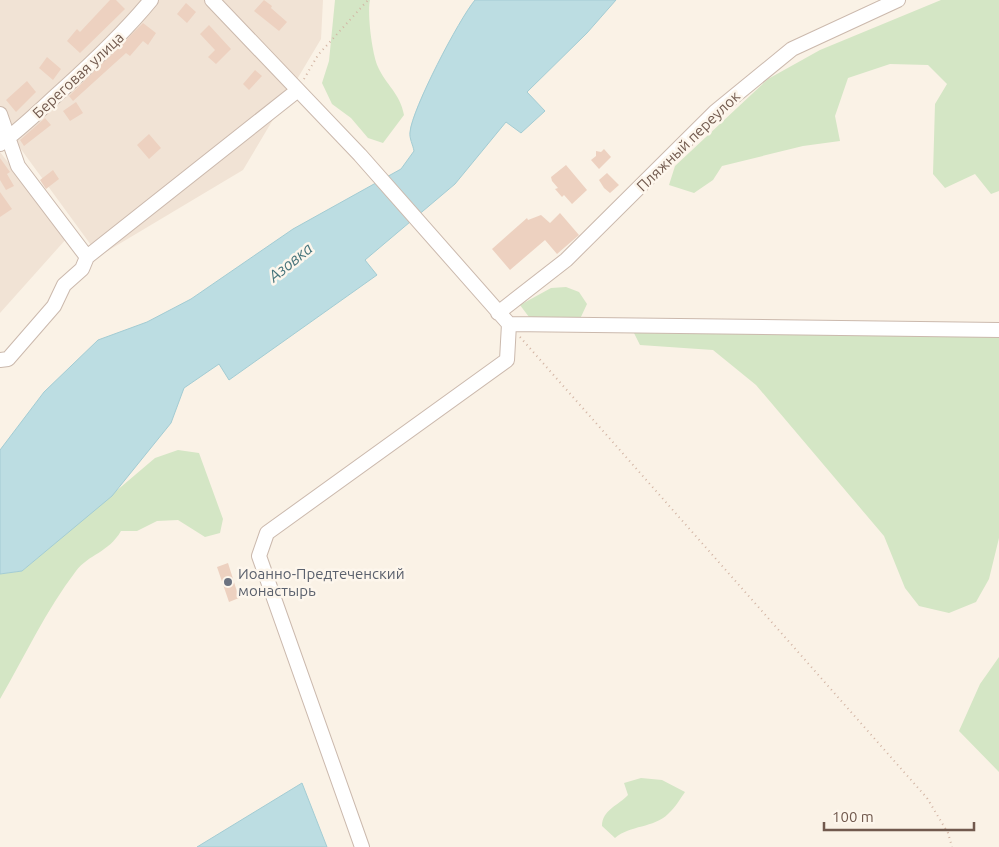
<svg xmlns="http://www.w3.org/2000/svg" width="999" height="847" font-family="Ubuntu,sans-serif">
	<rect width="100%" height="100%" fill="#faf2e6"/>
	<path fill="#f1e3d5" d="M0 0H323L321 39 243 170 99 256 15 141 0 146Z
		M0 152 67 238 0 313Z"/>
	<path fill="#d4e6c5" d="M335 0H370C367 13 372 54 378 67 386 85 400 93 404 115L383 143 368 138 351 118 332 104 322 83 329 61Z
		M941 0H999V191L991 194 975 174 945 188 933 174 935 104 947 84 928 65 890 64 848 78 835 116 840 141 803 146 722 166 713 180 694 193 669 185 675 166 768 79 820 50Z
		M566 287 579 292 587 304 580 319 529 317 520 305 551 288Z
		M634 333 999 336V538L989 579 976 602 949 613 919 606 905 588 884 536 756 385 713 350 640 345Z
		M178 450 199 453 223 519 220 533 205 537 178 520 157 521 137 531H121C108 553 89 554 76 571 46 610 25 656 0 699V574L22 571 155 458Z
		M999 657V772L959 731 980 684Z
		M641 778 662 780 685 792C680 799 675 808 668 814 654 828 630 825 615 838L602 826C602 810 619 805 628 795L624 783Z"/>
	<path fill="#bcdde2" stroke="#a3ccd3" d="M475 0H616L587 33 527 92 545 111 521 133 506 122 455 184 365 260 377 275 229 380 219 364 184 388 171 423 112 496 22 571 0 574V450L44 392 98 340 147 322 191 299 293 229 401 169 414 151C413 145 409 138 410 132 412 109 459 19 475 0Z
		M302 783 327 847H197Z"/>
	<path fill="#edd1c0" d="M110 0H116L125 9 80 53 67 41 77 29 80 32Z
		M264 0 272 6 271 8 287 22 279 31 254 11Z
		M186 3 196 12 187 23 177 14Z
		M143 23 156 33 148 45 143 41 130 56 126 53 73 101 69 96Z
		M209 25 231 49 216 64 208 57 215 50 200 34Z
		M47 57 61 69 53 80 39 68Z
		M255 70 262 76 249 90 243 84Z
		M27 81 36 92 16 112 6 100Z
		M76 102 83 113 70 121 63 111Z
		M45 118 51 125 24 146 20 140Z
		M149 134 161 148 149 159 137 145Z
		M604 149 611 157 599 169 591 160 596 156V151L601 152Z
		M0 158 10 172 7 174 14 186 6 190 0 180Z
		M566 165 587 190 572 204 564 195 562 197 555 189 558 188 552 181 551 177Z
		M53 170 59 179 46 189 40 180Z
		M607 173 619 185 610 193 604 188 599 180Z
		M0 192 12 209 0 217Z
		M560 213 579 235 557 254 545 240 510 270 492 249 527 218 528 220 541 215 550 223Z
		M228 563 239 598 229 602 217 567Z"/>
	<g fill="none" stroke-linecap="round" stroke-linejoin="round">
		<defs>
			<path id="minor" d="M212 0 360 155 509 324 999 330
				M0 114 18 166 87 257
				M0 144C22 128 41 109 61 91 93 62 124 33 151 0
				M498 313 566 260 715 112 792 49 898 0
				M0 360 8 359 54 306 64 285 82 269 87 257 298 90
				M362 847 259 556 267 533 507 360 509 324"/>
		</defs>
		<use href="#minor" stroke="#cbb9ad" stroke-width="16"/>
		<path stroke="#d2b4a3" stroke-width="2" stroke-dasharray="1 4" stroke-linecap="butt" d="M304 79 318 55 368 0
			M520 337 927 798 948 833 952 847"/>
		<use href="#minor" stroke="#fff" stroke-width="14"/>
	</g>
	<circle fill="#6b7280" stroke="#fdf6ec" stroke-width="2" cx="228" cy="582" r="5"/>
	<g text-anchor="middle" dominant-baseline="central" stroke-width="5" stroke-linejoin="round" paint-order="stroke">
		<g font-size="15" fill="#71594d" stroke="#fdf6ec">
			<text transform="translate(78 75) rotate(-43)">Береговая улица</text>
			<text transform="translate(688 141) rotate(-44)">Пляжный переулок</text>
		</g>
		<g font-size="15" fill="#5b616d" stroke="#fdf6ec" text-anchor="start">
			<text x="238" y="573">Иоанно-Предтеченский<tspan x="238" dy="17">монастырь</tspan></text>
		</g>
		<g font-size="16" font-style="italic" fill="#46747b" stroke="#fdf6ec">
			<text transform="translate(290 262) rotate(-39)">Азовка</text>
		</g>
	</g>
	<path d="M824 822v8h150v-8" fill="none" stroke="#71594d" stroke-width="2.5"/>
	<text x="832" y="822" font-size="15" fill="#71594d" stroke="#fdf6ec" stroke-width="4" paint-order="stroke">100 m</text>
</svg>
